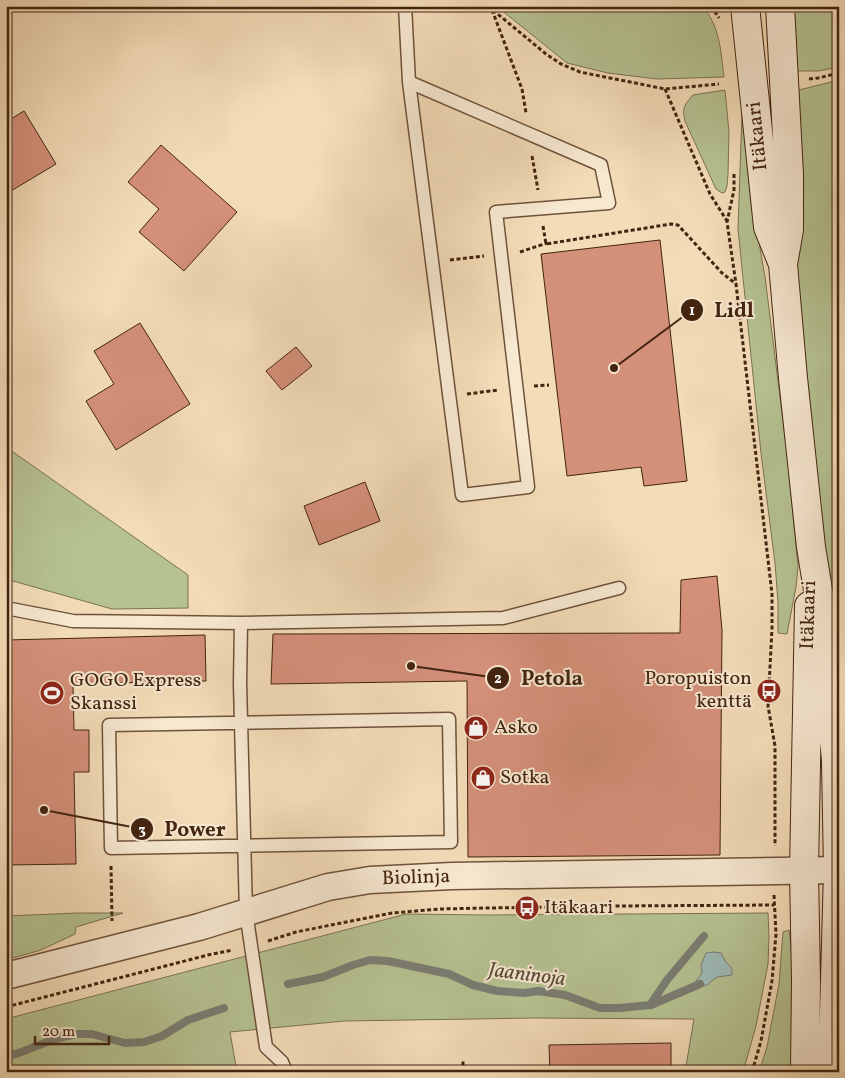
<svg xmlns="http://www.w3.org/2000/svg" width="845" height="1078" font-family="Vollkorn,serif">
	<rect width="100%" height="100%" fill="#f3dcb8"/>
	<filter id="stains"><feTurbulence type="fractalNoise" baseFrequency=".004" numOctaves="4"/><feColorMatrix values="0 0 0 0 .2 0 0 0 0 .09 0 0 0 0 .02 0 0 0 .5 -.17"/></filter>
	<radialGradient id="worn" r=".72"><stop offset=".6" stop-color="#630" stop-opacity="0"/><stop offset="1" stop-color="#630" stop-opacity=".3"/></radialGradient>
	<path fill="#b6c292" stroke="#7c7351" d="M499 6H702C720 25 721 53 724 77L657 79 608 73 567 63 500 9Z
		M799 6H839V67L818 71H794L793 15Z
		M839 80V639L826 560 796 268 795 91Z
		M725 90 729 132 728 174 727 186 725 192 722 193 716 189 685 121C682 108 684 105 693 95Z
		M742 114 746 115 756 225 765 277 787 453 798 566 796 587 787 634 778 633V602L775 563 761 453 738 229Z
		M6 447 188 575V608L112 609 6 579Z
		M78 913H123L76 927 75 934 41 950 6 960V916Z
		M768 913 769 937 768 964 756 1026 743 1072H685L694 1019 534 1018 344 1021 230 1032 237 1072H6V1019L406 914 487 915Z
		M789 930 796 990 795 1072H759L767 1047 779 984 783 932Z"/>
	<path fill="#9ebab7" stroke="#7a7e74" d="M714 952 721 953 726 962 732 968V975L717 977 707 985 691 988 702 973 701 965 706 953Z"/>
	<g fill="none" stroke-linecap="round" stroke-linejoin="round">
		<path stroke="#7a7e74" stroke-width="8" d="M288 984 323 977 353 965 370 960 388 961 449 974 473 985 497 991 524 993 538 991 565 995 600 1008H620L650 1005 667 980 704 936
			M651 1005 700 984
			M6 1056 16 1054 55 1039 76 1034H92L125 1043 144 1042 162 1036 188 1020 224 1008"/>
	</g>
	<path fill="#d5907a" stroke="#432410" d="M24 111 56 164 6 194V122Z
		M161 145 237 212 184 271 139 232 159 209 128 182Z
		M660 240 687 481 644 486 641 467 567 476 541 254Z
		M140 323 190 404 116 450 86 401 114 384 94 351Z
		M296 347 312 366 282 390 266 371Z
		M365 482 380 521 319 545 304 506Z
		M717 576 722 630 720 855 468 857 467 681 271 684 273 634 680 633 681 580Z
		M205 635 206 681 73 684 74 730H89V772H74L76 864 6 865V640Z
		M671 1043V1072H550L549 1045Z"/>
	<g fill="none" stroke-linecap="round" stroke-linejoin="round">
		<defs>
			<path id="lane" d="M405 6 409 82 462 495 528 487 496 212 609 203 601 165 409 82
				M6 608 73 621 241 623 503 618 619 588
				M241 623 240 683 246 912 266 1047 282 1062 286 1072
				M449 719 451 842 111 848 109 725Z"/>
			<path id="street" d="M6 976 199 927 328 887 370 880 452 876 838 870"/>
			<path id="secondary" d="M745 6 768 227 783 264
				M780 6 789 174V230L783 264 793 378 811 547 826 639 836 761 838 870 835 981 832 1072
				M805 1072 806 981 804 870 809 606"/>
		</defs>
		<use href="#lane" stroke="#6f523a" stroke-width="15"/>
		<use href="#street" stroke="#6f523a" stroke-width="29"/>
		<use href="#secondary" stroke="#432410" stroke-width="30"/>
		<path stroke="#432410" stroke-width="3" stroke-dasharray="4 2.5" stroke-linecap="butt" d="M488 6 546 54 561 64 580 72 665 89 719 84
			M711 6 719 18
			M492 10 522 89 526 113
			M809 79 818 78 839 73
			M665 89 710 194 727 221
			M532 156 538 190
			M734 174V190L727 222 736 284 772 594V628L768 706 775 746V846
			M543 226 546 244 671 224 678 225 722 273 736 284
			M520 252 547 243
			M450 260 484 256
			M534 386 549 385
			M467 394 498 390
			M111 866 112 921
			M268 941 296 932 392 913 440 909 488 908 618 906 774 905
			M6 1007 208 955 233 950
			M463 1072V1060
			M752 1072 761 1041 772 981 776 934 774 895"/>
		<use href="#lane" stroke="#f7e8d1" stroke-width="12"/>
		<use href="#street" stroke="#f7e8d1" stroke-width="26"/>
		<use href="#secondary" stroke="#f7e8d1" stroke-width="28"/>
	</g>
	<defs>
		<symbol id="bus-disc" viewBox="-11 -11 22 22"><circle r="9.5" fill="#8f2418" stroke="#f7e8d1"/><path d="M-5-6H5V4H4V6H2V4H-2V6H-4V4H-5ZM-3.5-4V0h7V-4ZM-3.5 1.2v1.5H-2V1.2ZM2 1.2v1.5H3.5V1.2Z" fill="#fff"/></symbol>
		<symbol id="stadium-disc" viewBox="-11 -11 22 22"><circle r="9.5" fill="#8f2418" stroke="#f7e8d1"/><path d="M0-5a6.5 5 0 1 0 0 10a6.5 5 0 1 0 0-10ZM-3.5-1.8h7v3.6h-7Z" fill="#fff"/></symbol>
		<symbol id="shop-disc" viewBox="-11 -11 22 22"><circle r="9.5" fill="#8f2418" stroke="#f7e8d1"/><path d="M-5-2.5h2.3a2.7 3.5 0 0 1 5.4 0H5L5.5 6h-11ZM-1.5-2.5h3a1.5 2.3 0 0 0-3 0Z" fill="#fff"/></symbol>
	</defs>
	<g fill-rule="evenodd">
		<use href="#bus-disc" x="755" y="677" width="28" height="28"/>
		<use href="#stadium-disc" x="38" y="679" width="28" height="28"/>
		<use href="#shop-disc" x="462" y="714" width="28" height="28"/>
		<use href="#shop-disc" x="469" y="764" width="28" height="28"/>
		<use href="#bus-disc" x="513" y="894" width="28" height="28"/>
	</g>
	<g text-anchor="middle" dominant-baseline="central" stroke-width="4" stroke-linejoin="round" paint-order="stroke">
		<g font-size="20" fill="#432410" stroke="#f7e8d1">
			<text transform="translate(758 136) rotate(-96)">Itäkaari</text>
			<text transform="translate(809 615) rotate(-88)">Itäkaari</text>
			<text transform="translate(416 878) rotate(-2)">Biolinja</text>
		</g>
		<g font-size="20" fill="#432410" stroke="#f7e8d1" text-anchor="start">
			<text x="752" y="679" text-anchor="end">Poropuiston<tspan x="752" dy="23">kenttä</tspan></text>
			<text x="70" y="681">GOGO Express<tspan x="70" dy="23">Skanssi</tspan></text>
			<text x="494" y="728">Asko</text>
			<text x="500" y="778">Sotka</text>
			<text x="544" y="908">Itäkaari</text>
		</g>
		<g font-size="21" font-style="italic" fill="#5a4a3a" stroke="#f7e8d1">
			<text transform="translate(527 975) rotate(7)">Jaaninoja</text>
		</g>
	</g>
	<path fill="none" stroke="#432410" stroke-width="2" d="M614 368L692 310M411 666L498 678M44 810L142 829"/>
	<g fill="#432410" stroke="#f7e8d1" stroke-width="2">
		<circle cx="614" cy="368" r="5"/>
		<circle cx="411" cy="666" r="5"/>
		<circle cx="44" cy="810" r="5"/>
		<circle cx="692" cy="310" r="12"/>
		<circle cx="498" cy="678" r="12"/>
		<circle cx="142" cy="829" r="12"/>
	</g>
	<g font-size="15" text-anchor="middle" font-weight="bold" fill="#fff">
		<text x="692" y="315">1</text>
		<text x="498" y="683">2</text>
		<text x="142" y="834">3</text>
	</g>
	<g font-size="21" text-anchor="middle" font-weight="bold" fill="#432410" stroke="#f7e8d1" stroke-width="4" stroke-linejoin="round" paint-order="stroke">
		<text x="734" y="317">Lidl</text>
		<text x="552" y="685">Petola</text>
		<text x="195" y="836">Power</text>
	</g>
	<rect width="845" height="1078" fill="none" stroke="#f3dcb8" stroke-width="25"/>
	<rect x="8" y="8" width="830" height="1063" fill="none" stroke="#432410" stroke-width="2.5"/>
	<rect x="12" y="12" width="820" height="1053" fill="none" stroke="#432410"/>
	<path d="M35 1036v8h74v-8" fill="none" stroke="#432410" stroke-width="2.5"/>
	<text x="42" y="1036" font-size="15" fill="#432410" stroke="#f7e8d1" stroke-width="4" paint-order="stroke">20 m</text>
	<rect width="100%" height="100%" filter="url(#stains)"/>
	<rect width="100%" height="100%" fill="url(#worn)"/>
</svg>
